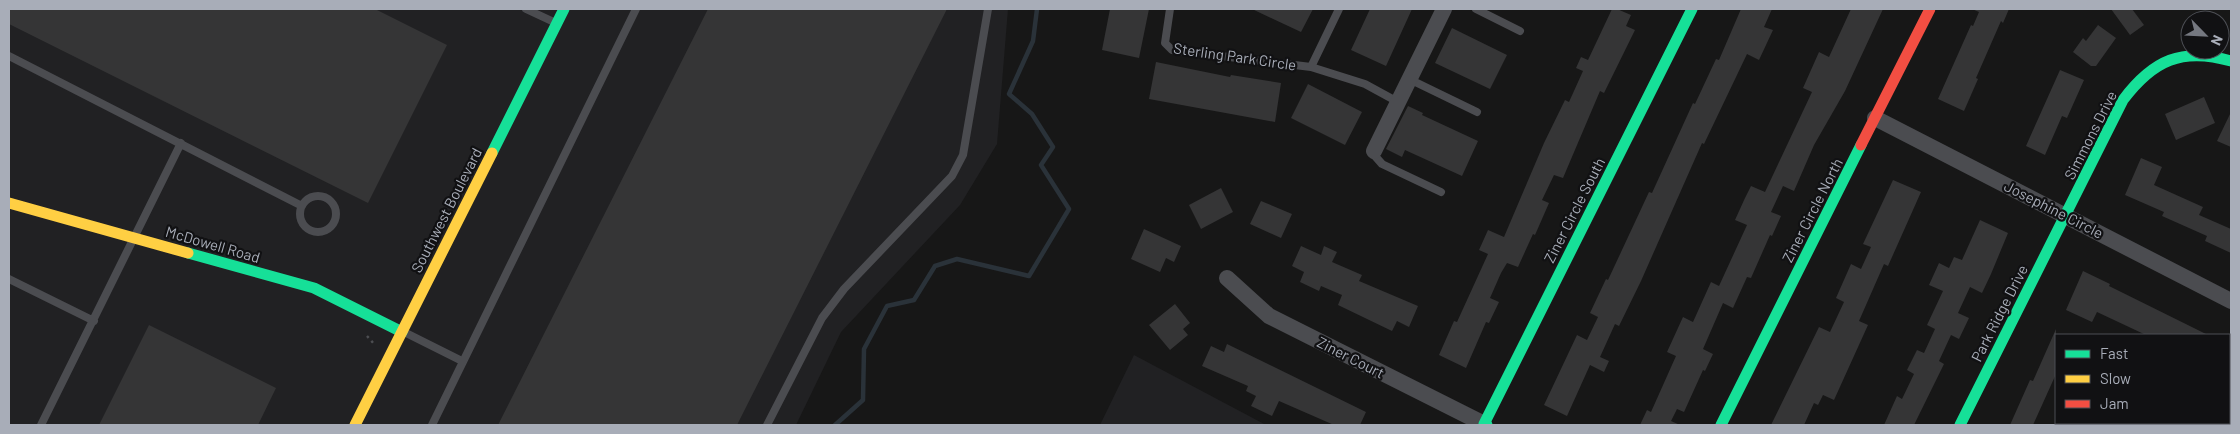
<svg xmlns="http://www.w3.org/2000/svg" width="2240" height="434" font-family="Barlow,sans-serif">
	<rect width="100%" height="100%" fill="#171717"/>
	<path fill="#212123" d="M9 9H1008L997 144 960 205 841 332 796 425H9Z
		M1134 355 1266 425H1100Z"/>
	<g fill="none" stroke-linecap="round" stroke-linejoin="round">
		<path stroke="#2a3239" stroke-width="4.5" d="M835 425 863 400 864 349 887 306 914 300 935 266 957 259 1029 276 1069 209 1041 165 1053 147 1032 114 1009 94 1033 41 1037 9"/>
	</g>
	<path fill="#353536" d="M9 9H375L447 45 368 203 9 24Z
		M708 9H947L737 425H498Z
		M1110 9H1149L1139 58 1102 50Z
		M1252 9H1313L1301 32Z
		M1370 9H1412L1386 66 1351 50Z
		M1612 9H1617L1631 15 1626 26 1635 30 1604 93 1600 91 1563 178 1554 175 1542 200 1549 203 1535 235 1533 234 1518 267 1507 263 1501 273 1490 298 1499 302 1489 323 1486 322 1466 368 1439 355 1454 321 1457 322 1488 254 1479 250 1488 230 1504 237 1544 143 1565 100 1569 102 1583 71 1576 68 1581 57 1588 60Z
		M1741 9H1772L1764 27 1773 30 1759 60 1747 54 1704 144 1702 143 1641 281 1619 326 1615 324 1600 357 1609 361 1604 372 1590 365 1567 416 1544 405 1577 335 1587 340 1598 317 1590 313 1606 279 1608 280 1649 192 1652 193 1693 103 1695 104 1716 59 1719 60Z
		M1851 9H1883L1845 91 1814 145 1794 191 1783 186 1771 212 1781 216 1772 236 1770 235 1751 278 1747 277 1733 308 1723 303 1703 349 1713 354 1705 371 1703 370 1684 412 1677 409 1671 421 1680 425H1640L1647 410 1651 412 1676 356 1667 352 1683 317 1693 322 1711 282 1719 286 1747 225 1735 220 1745 198 1751 186 1765 192 1812 92 1803 88 1819 52 1829 57Z
		M1972 9H2009L2003 23 2001 21 1976 78 1978 79 1964 111 1938 99 1971 25 1973 26 1979 12Z
		M2111 9H2132L2144 25 2130 35Z
		M2098 25 2116 38 2096 66H2091L2073 52 2083 38 2086 41Z
		M1452 28 1507 55 1490 89 1435 63Z
		M1156 62 1230 77 1231 75 1281 83 1275 122 1149 99Z
		M2060 70 2084 80 2067 118 2062 116 2045 155 2026 146Z
		M1308 84 1362 112 1345 145 1291 118Z
		M2204 97 2215 123 2176 140 2165 114Z
		M1408 106 1423 113 1422 115 1478 141 1462 176 1405 150 1402 157 1386 149Z
		M2231 112V147L2217 141Z
		M2141 158 2162 167 2154 185 2203 207 2199 215 2231 229V253L2205 241 2207 236 2162 216 2164 212 2125 195Z
		M1893 180 1921 192 1888 266 1884 264 1859 321 1868 325 1834 400 1823 395 1818 405 1814 403 1804 425H1771L1819 327 1830 332 1844 302 1836 298 1851 264 1861 269 1871 247 1863 244Z
		M1221 188 1233 212 1201 229 1189 205Z
		M1261 201 1292 214 1281 238 1250 224Z
		M1980 220 2008 233 1991 274 1982 293 1970 287 1958 313 1969 318 1959 339 1951 335 1939 361 1944 364 1914 425H1884L1897 396 1902 399 1914 374 1907 370 1917 350 1924 353 1935 329 1927 325 1943 291 1929 285 1939 263 1949 268 1954 257 1962 260Z
		M1144 229 1181 246 1174 262 1166 258 1160 272 1131 259Z
		M1301 246 1321 255 1324 246 1337 252 1332 262 1362 275 1359 281 1418 306 1409 327 1397 321 1392 331 1338 305 1342 295 1321 286 1319 291 1300 282 1304 272 1292 266Z
		M2083 271 2110 284 2109 286 2208 335H2146L2097 312 2092 322 2066 310Z
		M1175 304 1190 323 1183 329 1188 335 1170 350 1149 325Z
		M149 325 276 388 258 425H99Z
		M2056 329V374L2033 425H2010L2030 380 2033 381Z
		M1227 344 1366 412 1360 425H1334L1279 401 1272 416 1251 406 1256 396 1246 391 1248 386 1202 366 1211 346 1224 352Z"/>
	<g fill="none" stroke-linecap="round" stroke-linejoin="round">
		<path stroke="#4d4e52" stroke-width="2.5" stroke-dasharray="2.5 4" stroke-linecap="butt" d="M367 336 375 345"/>
		<path stroke="#4b4c50" stroke-width="8" d="M526 9 556 23
			M1170 9 1165 43 1172 50 1311 67 1365 84 1398 102
			M1476 9 1520 31
			M9 56 302 206
			M1311 67 1339 9
			M1409 79 1477 112
			M1374 151 1375 156 1382 164 1441 192
			M300 214a18 18 0 1 1 36 0a18 18 0 1 1-36 0Z
			M9 279 94 321
			M404 332 462 361
			M41 425 181 143
			M432 425 636 9
			M767 425 822 318 844 289 952 176 963 155 988 9"/>
		<path stroke="#4b4c50" stroke-width="16" d="M1875 118 2231 301
			M1374 151 1444 9
			M1227 278 1269 316 1484 424"/>
		<path stroke="#16e098" stroke-width="11" d="M492 153 564 9
			M188 253 314 288 402 332
			M1487 425 1484 424 1692 9
			M1721 425 1861 145
			M1960 425 2123 100C2153 60 2182 47 2231 61"/>
		<path stroke="#ffcf43" stroke-width="11" d="M9 203 188 253
			M355 425 492 153"/>
		<path stroke="#f24e42" stroke-width="11" d="M1861 145 1930 9"/>
	</g>
	<g text-anchor="middle" dominant-baseline="central" stroke-width="4.5" stroke-linejoin="round" paint-order="stroke">
		<g font-size="15" fill="#a8adb8" stroke="#111113">
			<text transform="translate(1235 56) rotate(8)">Sterling Park Circle</text>
			<text transform="translate(2090 135) rotate(-63)">Simmons Drive</text>
			<text transform="translate(2054 209) rotate(27)">Josephine Circle</text>
			<text transform="translate(446 210) rotate(-63)">Southwest Boulevard</text>
			<text transform="translate(1574 210) rotate(-63)">Ziner Circle South</text>
			<text transform="translate(1812 210) rotate(-63)">Ziner Circle North</text>
			<text transform="translate(213 244) rotate(16)">McDowell Road</text>
			<text transform="translate(1999 313) rotate(-63)">Park Ridge Drive</text>
			<text transform="translate(1351 357) rotate(27)">Ziner Court</text>
		</g>
	</g>
	<rect width="2240" height="434" fill="none" stroke="#a8adb8" stroke-width="20"/>
	<rect x="2055" y="334" width="175" height="90" fill="#111113" stroke="#4d4f55"/>
	<rect x="2065" y="350" width="25" height="8" fill="#16e098" stroke="#4d4f55"/>
	<text x="2100" y="359" font-size="15" fill="#a8adb8">Fast</text>
	<rect x="2065" y="375" width="25" height="8" fill="#ffcf43" stroke="#4d4f55"/>
	<text x="2100" y="384" font-size="15" fill="#a8adb8">Slow</text>
	<rect x="2065" y="400" width="25" height="8" fill="#f24e42" stroke="#4d4f55"/>
	<text x="2100" y="409" font-size="15" fill="#a8adb8">Jam</text>
	<g transform="translate(2205 35) rotate(114)"><circle r="24" fill="#111113" stroke="#4d4f55"/>
	<path d="M0-4L9 19L0 12L-9 19Z" fill="#757880"/>
	<text y="-8" font-size="14" font-weight="bold" text-anchor="middle" fill="#a8adb8">N</text>
	</g>
</svg>
